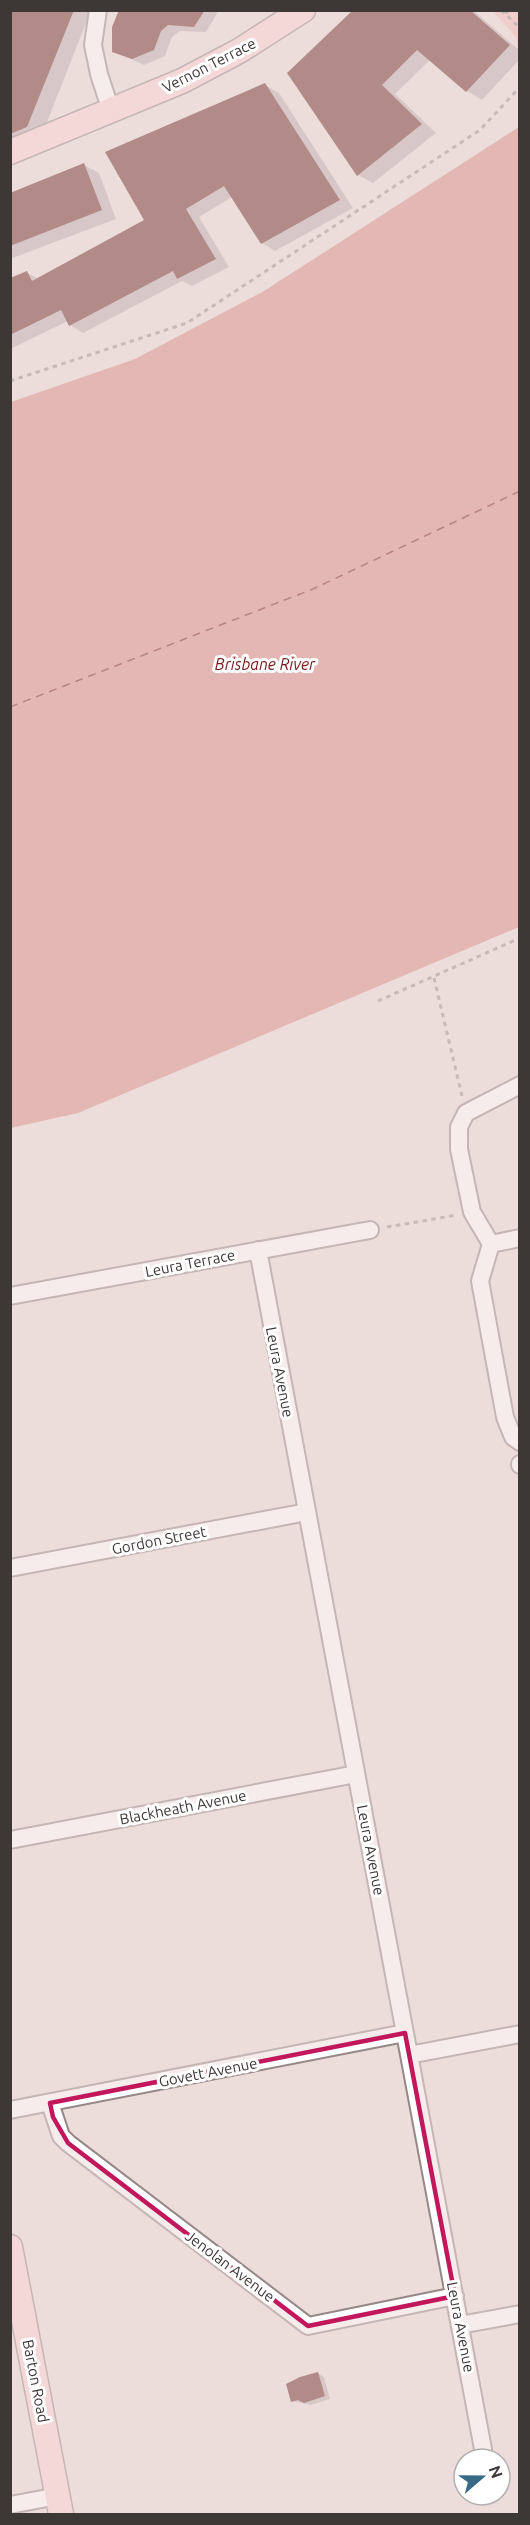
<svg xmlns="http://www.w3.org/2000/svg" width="530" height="2525" font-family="Ubuntu,sans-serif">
	<rect width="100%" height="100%" fill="#ecdddb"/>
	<path fill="#f2bab5" d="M497 11H519V57L516 37 494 13Z"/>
	<path fill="#d88a84" d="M519 127V927L78 1113 11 1128V402L135 359 264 291Z"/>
	<path fill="#0003" d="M10 10H91L42 135 10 148Z
		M120 10H219L206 32 180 31 172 37 165 56 144 65 113 51Z
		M355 10H473L520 51V59L482 100 467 91 430 60 395 94 436 133 373 183 358 175Z
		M265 85 279 93 353 208 275 251 262 243 232 197 199 217 229 267 192 286 182 281 83 333 70 325 68 321 10 349V280L27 273 39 279 146 221Z
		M84 165 99 173 116 219 10 259V194Z
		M318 2373 324 2377 330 2399 311 2405 292 2401Z"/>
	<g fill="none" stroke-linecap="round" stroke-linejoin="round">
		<path stroke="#76191c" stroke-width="1.5" stroke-dasharray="8 6" stroke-linecap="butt" d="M10 707 313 589 520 491"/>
	</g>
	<path fill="#6b2826" d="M10 10H74L27 127 10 134Z
		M119 10H205L194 27 168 25 161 31 154 50 132 59 112 52V27Z
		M353 10H470L510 45 466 92 417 50 382 85 422 124 357 176 287 73Z
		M265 83 340 200 261 244 224 186 186 209 216 259 177 279 173 271 69 326 61 310 10 335V278L27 271 32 281 144 220 105 152Z
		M84 163 102 210 10 246V193Z
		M318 2372 325 2396 304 2403 298 2400 291 2402 286 2384 300 2377Z"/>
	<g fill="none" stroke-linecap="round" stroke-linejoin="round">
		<defs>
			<path id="street" d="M98 10 93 45 99 74 111 111
				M520 1085 466 1113 459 1127V1149L472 1212 491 1244 480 1281 505 1417 513 1437 520 1442
				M491 1244 520 1238
				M258 1250 483 2449
				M10 1296 370 1230
				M520 1464V1465
				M10 1568 307 1512
				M10 1840 356 1774
				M409 2055 520 2034
				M50 2103 61 2136 68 2143 308 2326 455 2296
				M10 2110 405 2033
				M460 2325 520 2314
				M10 2505 58 2496"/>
			<path id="secondary" d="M10 152 182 81 239 51 303 10
				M10 2247 61 2514"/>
		</defs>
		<use href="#street" stroke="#968887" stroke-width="20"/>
		<use href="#secondary" stroke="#968887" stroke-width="27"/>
		<path stroke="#9a908e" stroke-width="3" stroke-dasharray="4.5 4.5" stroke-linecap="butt" d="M501 10 520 28
			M505 13 512 10
			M10 381 187 323 480 130 520 87
			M434 978 462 1096
			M378 1001 520 938
			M387 1227 457 1215"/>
		<use href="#street" stroke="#fff" stroke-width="16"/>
		<use href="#secondary" stroke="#fdd3d2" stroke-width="24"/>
	</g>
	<path d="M0 0H530V2525H0ZM405 2033 455 2296 308 2326 68 2143 53 2117 50 2103Z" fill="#ecdddb" fill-opacity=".55" fill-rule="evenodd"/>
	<path fill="none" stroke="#c2185b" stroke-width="4.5" stroke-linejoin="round" d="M405 2033 455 2296 308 2326 68 2143 53 2117 50 2103Z"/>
	<g text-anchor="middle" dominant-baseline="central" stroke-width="6" stroke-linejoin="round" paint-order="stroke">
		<g font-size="15" fill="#3d3736" stroke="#fff">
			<text transform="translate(209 65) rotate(-27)">Vernon Terrace</text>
			<text transform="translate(190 1263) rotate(-11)">Leura Terrace</text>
			<text transform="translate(280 1372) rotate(79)">Leura Avenue</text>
			<text transform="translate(159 1540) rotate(-11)">Gordon Street</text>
			<text transform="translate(183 1807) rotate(-11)">Blackheath Avenue</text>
			<text transform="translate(371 1850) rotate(79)">Leura Avenue</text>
			<text transform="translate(208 2072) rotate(-11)">Govett Avenue</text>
			<text transform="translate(230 2266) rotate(37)">Jenolan Avenue</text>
			<text transform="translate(461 2327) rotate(79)">Leura Avenue</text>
			<text transform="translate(36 2381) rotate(79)">Barton Road</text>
		</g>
		<g font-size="16" font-style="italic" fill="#76191c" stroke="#fff">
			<text x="265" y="664">Brisbane River</text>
		</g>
	</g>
	<rect width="530" height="2525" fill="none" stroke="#3d3736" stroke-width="24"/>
	<g transform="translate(482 2477) rotate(70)"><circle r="28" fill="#ffffff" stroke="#b1afaf" stroke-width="1.5"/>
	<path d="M0-4.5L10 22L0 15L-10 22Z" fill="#366a86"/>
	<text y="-9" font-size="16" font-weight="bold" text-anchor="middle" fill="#3d3736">N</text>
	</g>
</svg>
